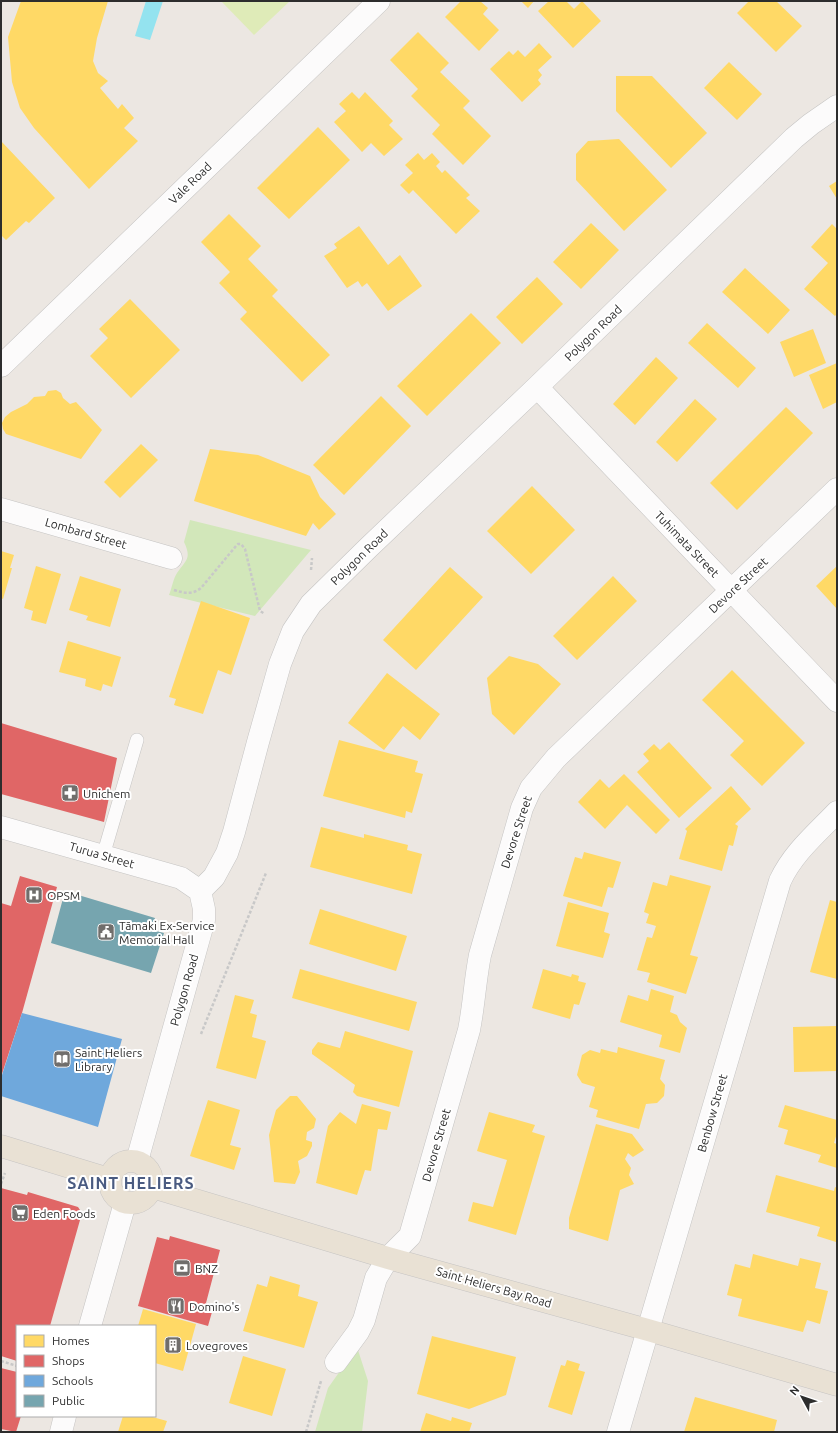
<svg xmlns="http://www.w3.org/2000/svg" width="838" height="1433" font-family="Ubuntu,sans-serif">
	<rect width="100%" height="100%" fill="#ece7e2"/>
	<path fill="#d2e7ba" d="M190 520 311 550 255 616 169 595C172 588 173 579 177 573 186 560 192 559 184 542Z
		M357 1347 368 1381 362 1432H315L328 1388Z"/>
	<path fill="#dfebb8" d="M221 1H290L254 35Z"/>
	<path fill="#94e3ef" d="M146 1H163L150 40 135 36Z"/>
	<path fill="#ffd966" d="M21 1H108L97 38 93 61 98 73 108 81 100 88 118 109 122 104 134 118 124 128 138 141 89 189 34 128 20 108 12 82 8 37Z
		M461 1H480L488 8 483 14 499 30 479 51 445 17Z
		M521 1H534L528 8Z
		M549 1H566L574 9 582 1 601 21 573 48 538 11Z
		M749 1H776L802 26 776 52 737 13Z
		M418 32 449 63 440 72 470 101 463 108 491 136 463 165 432 134 440 125 411 96 418 89 390 60Z
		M539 43 552 57 538 70 542 75 538 80 541 84 522 102 490 69 509 51 513 55 518 50 525 57Z
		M729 62 762 94 737 120 704 88Z
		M616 76H652L707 133 671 168 616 111Z
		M352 92 359 99 365 92 393 121 389 125 403 139 384 156 371 143 362 152 334 122 346 111 339 104Z
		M318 127 350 160 289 219 257 188Z
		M619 139 667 190 624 231 576 180V154L588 141Z
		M1 141 55 198 29 223 26 221 6 240 1 235Z
		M418 153 424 160 432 153 440 162 436 166 442 173 445 170 470 195 466 198 480 211 456 234 413 190 409 194 400 185 413 173 405 165Z
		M837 181V199L829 186Z
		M229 214 261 246 248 259 278 290 272 296 330 355 302 382 240 319 247 312 219 283 230 272 201 242Z
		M591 223 619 250 581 289 553 262Z
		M832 224 837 229V314L835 316 804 289 828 263 811 247Z
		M359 226 388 265 400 255 422 286 388 311 367 283 362 287 358 281 347 288 324 256 337 248 334 244Z
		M745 268 790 310 768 334 722 292Z
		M537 277 563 304 522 344 496 317Z
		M130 299 180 350 131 398 90 356 108 338 99 329Z
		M471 313 501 343 427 416 397 386Z
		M707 323 756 368 738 388 688 343Z
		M813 329 826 363 794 377 780 342Z
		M656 357 678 378 635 425 613 404Z
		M837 363V402L823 409 809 375Z
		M56 390 61 393 63 398 70 404 76 402 102 430 81 459 6 434 3 429 2 423 5 417 11 412 27 404 34 397 45 396 48 391Z
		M381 396 411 426 344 495 313 465Z
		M695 399 717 419 677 462 656 442Z
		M786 407 813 433 737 510 710 483Z
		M141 444 158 460 120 498 104 482Z
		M210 449 258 455 310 476 320 497 336 514 319 530 313 523 306 536 194 501Z
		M532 486 575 530 531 574 487 531Z
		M1 551 14 555 10 568H12L3 599 1 598Z
		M36 566 61 574 46 624 31 620 33 611 24 608Z
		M837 566V609L816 586Z
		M450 567 483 597 416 670 383 640Z
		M80 576 121 589 110 627 86 620 88 616 69 610Z
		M613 576 637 601 577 660 553 636Z
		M201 601 250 618 231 675 218 670 203 714 174 705 176 699 169 697Z
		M68 641 121 657 112 687 103 684 101 691 85 686 86 679 59 672Z
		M509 656 538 664 561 684 514 735 492 714 487 678Z
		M732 670 805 743 762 786 730 755 744 741 702 700Z
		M387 673 440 714 420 740 403 726 384 750 348 723Z
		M339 740 418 761 415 772 423 774 412 813 406 811 405 818 323 796Z
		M669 742 712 788 679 818 637 772 649 761 643 754 654 744 660 750Z
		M624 774 670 820 656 834 627 805 605 829 578 802 600 779 609 788Z
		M731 786 751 809 735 824 738 826 733 846 729 845 722 871 679 859 687 831 685 829Z
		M321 827 364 838V834L408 845 407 850 422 854 412 894 310 867Z
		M584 852 621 862 613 888 608 887 602 907 563 896 575 857 582 859Z
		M670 875 711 886 690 955 698 957 686 994 647 982 650 973 637 970 647 937 652 938 656 926 646 923 649 914 644 912 653 882 667 886Z
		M830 900 837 902V979L810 972Z
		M568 902 609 913 604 932 610 934 603 958 556 946Z
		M320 909 407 936 396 971 309 944Z
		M300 969 417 1002 409 1031 292 998Z
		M543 969 571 977 572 974 579 976 578 981 586 983 579 1005 574 1004 570 1019 532 1008Z
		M651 989 674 996 670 1012 677 1015 680 1022 687 1028 680 1053 659 1047 662 1035 620 1022 628 995 648 1001Z
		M235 995 254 1000 250 1013 257 1015 252 1037 266 1041 256 1079 216 1068Z
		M837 1026V1071L794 1072 793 1027Z
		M345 1031 413 1051 399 1107 357 1096 353 1092 355 1085 312 1054V1050L318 1042 340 1048Z
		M618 1047 665 1060 660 1079 665 1085 664 1096 657 1103 646 1104 639 1129 596 1117 598 1110 589 1107 595 1087 582 1083 577 1075 582 1055 590 1050 600 1053 601 1049 617 1053Z
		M290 1096H297L316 1119 314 1128 307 1132 306 1140 312 1142V1146L307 1156 298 1161 300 1172 295 1184 274 1182 269 1135 276 1110Z
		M208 1100 240 1110 230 1145 241 1148 234 1170 190 1156Z
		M362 1104 391 1112 387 1130 378 1129 371 1171 365 1170 357 1195 316 1183 328 1126 340 1112 356 1124Z
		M785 1105 837 1120V1133L834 1143 837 1144V1168L818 1162 821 1155 784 1144 788 1130 778 1127Z
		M489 1112 535 1125 532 1132 545 1136 516 1235 468 1221 473 1202 493 1207 507 1160 477 1151Z
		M596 1124 632 1134 644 1150 633 1157 628 1153 625 1159 631 1168 629 1175 634 1184 620 1190 608 1241 569 1229V1218Z
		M776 1175 834 1191 835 1187 837 1188 836 1242 817 1236 820 1227 766 1212Z
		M753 1254 798 1266 800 1258 821 1263 815 1288 828 1291 820 1324 807 1320 803 1332 738 1316 742 1299 727 1295 735 1264 750 1268Z
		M270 1276 300 1285 298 1296 318 1302 304 1348 243 1331 257 1284 267 1287Z
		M143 1309 196 1324 183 1371 155 1363V1326H138Z
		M432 1336 516 1357 506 1395 469 1409 417 1394Z
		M243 1356 286 1369 272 1416 229 1403Z
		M567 1360 580 1364 578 1370 585 1372 572 1415 548 1407 561 1365 565 1366Z
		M695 1397 777 1420 774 1432H684Z
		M426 1413 451 1421 452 1417 472 1423 469 1432H420Z
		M123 1416H149L167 1421 163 1432H118Z"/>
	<path fill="#e06666" d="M1 723 117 758 104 822 1 794Z
		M20 876 57 887 22 1013 1 1077V903L11 906Z
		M1 1188 27 1195 28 1192 78 1207 82 1213 50 1326H17V1361L1 1356Z
		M170 1236 220 1250 206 1303 214 1305 208 1326 138 1306 157 1237 169 1240Z
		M1 1368 17 1372V1416H21L16 1432 1 1429Z"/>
	<path fill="#6fa8dc" d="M22 1013 122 1039 98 1127 1 1096V1078Z"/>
	<path fill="#76a5af" d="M65 891 155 918 152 930 164 933 151 973 51 943Z"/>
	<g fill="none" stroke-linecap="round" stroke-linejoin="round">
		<defs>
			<path id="lane" d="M103 856 137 740"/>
			<path id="street" d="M537 387 837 701
				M1 509 171 558
				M1 827 167 874 181 878 200 891
				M200 891 214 877 227 853 234 832 258 742 280 664 293 631 311 604 368 548 537 387 794 138 811 124 837 106
				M137 1161 204 920V909L200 891
				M90 1326 125 1203
				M336 1362 358 1332 364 1320 376 1278 388 1258 410 1236 469 1030C474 1005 475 980 480 955L522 808 531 788 556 758 837 489
				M61 1432 65 1416
				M618 1432 780 881C793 853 816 834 837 812"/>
			<path id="secondary" d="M1 366 379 1"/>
			<path id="primary" d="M1 1146 109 1179
				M110 1182a21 21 0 1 1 42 0a21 21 0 1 1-42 0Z
				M152 1187 388 1258 648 1330 837 1385"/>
		</defs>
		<use href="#lane" stroke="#c5c4c3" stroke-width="14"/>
		<use href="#street" stroke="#c5c4c3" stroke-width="23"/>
		<use href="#secondary" stroke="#c5c4c3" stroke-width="23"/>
		<use href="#primary" stroke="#c6c4c3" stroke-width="23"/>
		<path stroke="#c8c8c8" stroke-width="2.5" stroke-dasharray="3 2" stroke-linecap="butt" d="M311 570 312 558
			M174 590C184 593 192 595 201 588L236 546 238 544H241L245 549 260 611 265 614
			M201 1034 266 873
			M1 1184 5 1173
			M1 1361 17 1366
			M306 1432 321 1381"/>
		<use href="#lane" stroke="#fcfbfb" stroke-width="13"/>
		<use href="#street" stroke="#fcfbfb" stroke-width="22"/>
		<use href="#secondary" stroke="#fcfbfb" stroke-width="22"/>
		<use href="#primary" stroke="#e9e1d4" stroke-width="22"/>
	</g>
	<defs>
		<symbol id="pharmacy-square" viewBox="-11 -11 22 22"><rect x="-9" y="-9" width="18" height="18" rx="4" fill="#706e6c" stroke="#fff"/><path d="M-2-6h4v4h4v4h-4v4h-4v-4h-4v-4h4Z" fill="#fff"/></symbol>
		<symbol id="hospital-square" viewBox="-11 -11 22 22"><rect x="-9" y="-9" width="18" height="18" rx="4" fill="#706e6c" stroke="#fff"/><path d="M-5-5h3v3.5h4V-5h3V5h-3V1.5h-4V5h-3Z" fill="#fff"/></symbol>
		<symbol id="civic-square" viewBox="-11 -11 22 22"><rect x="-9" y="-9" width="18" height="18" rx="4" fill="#706e6c" stroke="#fff"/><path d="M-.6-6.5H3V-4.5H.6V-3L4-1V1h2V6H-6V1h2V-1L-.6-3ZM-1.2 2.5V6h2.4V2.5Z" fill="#fff"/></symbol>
		<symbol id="library-square" viewBox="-11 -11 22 22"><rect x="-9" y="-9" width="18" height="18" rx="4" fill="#706e6c" stroke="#fff"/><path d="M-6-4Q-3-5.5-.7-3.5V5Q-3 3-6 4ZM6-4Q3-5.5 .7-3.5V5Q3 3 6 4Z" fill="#fff"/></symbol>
		<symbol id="supermarket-square" viewBox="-11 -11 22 22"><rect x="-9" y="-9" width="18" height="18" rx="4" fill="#706e6c" stroke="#fff"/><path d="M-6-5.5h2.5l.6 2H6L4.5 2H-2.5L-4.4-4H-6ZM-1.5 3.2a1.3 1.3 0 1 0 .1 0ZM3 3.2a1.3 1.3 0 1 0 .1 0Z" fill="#fff"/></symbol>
		<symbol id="bank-square" viewBox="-11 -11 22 22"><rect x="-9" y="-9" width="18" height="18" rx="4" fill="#706e6c" stroke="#fff"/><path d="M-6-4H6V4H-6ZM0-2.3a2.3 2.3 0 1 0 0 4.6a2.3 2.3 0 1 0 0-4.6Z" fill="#fff"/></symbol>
		<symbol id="restaurant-square" viewBox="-11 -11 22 22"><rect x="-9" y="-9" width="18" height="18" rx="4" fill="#706e6c" stroke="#fff"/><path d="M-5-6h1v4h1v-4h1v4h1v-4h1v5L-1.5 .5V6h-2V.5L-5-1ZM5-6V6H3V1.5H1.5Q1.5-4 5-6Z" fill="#fff"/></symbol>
		<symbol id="building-square" viewBox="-11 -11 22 22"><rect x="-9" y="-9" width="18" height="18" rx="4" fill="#706e6c" stroke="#fff"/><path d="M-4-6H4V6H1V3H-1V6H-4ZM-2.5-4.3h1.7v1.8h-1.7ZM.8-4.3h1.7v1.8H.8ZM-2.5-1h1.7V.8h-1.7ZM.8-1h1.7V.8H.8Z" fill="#fff"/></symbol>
	</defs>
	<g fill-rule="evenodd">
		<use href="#pharmacy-square" x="60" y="783" width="20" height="20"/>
		<use href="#hospital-square" x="24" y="885" width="20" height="20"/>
		<use href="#civic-square" x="96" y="922" width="20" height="20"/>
		<use href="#library-square" x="52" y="1049" width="20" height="20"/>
		<use href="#supermarket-square" x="10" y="1203" width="20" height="20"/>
		<use href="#bank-square" x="172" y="1258" width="20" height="20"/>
		<use href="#restaurant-square" x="166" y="1296" width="20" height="20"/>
		<use href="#building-square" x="163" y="1335" width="20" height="20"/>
	</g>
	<g text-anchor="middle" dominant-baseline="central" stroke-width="4" stroke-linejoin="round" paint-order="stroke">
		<g font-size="12" fill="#2d2d2d" stroke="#fff">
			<text transform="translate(190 183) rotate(-44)">Vale Road</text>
			<text transform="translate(593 333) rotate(-44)">Polygon Road</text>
			<text transform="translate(86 533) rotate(16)">Lombard Street</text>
			<text transform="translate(687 544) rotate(46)">Tuhimata Street</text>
			<text transform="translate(359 557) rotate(-44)">Polygon Road</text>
			<text transform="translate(738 585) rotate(-43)">Devore Street</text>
			<text transform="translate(516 832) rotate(-72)">Devore Street</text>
			<text transform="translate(102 855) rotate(16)">Turua Street</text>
			<text transform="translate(184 990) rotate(-74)">Polygon Road</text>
			<text transform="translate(712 1113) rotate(-74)">Benbow Street</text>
			<text transform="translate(436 1145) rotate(-74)">Devore Street</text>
			<text transform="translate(494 1287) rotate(16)">Saint Heliers Bay Road</text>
		</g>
		<g font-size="12" fill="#2d2d2d" stroke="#fff" text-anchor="start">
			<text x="83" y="793">Unichem</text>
			<text x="47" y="895">OPSM</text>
			<text x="119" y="925">Tāmaki Ex-Service<tspan x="119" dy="14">Memorial Hall</tspan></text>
			<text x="75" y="1052">Saint Heliers<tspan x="75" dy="14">Library</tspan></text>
			<text x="33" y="1213">Eden Foods</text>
			<text x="195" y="1268">BNZ</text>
			<text x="189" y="1306">Domino's</text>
			<text x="186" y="1345">Lovegroves</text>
		</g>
		<g font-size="16" font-weight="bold" letter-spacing="1" fill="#4a5b81" stroke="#fff">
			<text x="131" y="1183">SAINT HELIERS</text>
		</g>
	</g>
	<rect width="838" height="1433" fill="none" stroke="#2d2d2d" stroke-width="4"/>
	<rect x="16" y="1325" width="140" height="92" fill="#ffffff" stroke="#ababab"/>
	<rect x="24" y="1335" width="20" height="12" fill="#ffd966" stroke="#ababab"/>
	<text x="52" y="1345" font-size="12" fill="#2d2d2d">Homes</text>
	<rect x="24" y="1355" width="20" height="12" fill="#e06666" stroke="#ababab"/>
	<text x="52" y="1365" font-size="12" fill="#2d2d2d">Shops</text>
	<rect x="24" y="1375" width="20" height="12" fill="#6fa8dc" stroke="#ababab"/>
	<text x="52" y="1385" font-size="12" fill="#2d2d2d">Schools</text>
	<rect x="24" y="1395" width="20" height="12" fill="#76a5af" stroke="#ababab"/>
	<text x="52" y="1405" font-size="12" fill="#2d2d2d">Public</text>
	<g transform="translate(802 1397) rotate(310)" stroke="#ffffff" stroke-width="3" paint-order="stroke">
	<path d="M0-3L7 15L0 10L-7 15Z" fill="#2d2d2d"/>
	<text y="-6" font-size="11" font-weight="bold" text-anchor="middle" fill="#2d2d2d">N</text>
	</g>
</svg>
